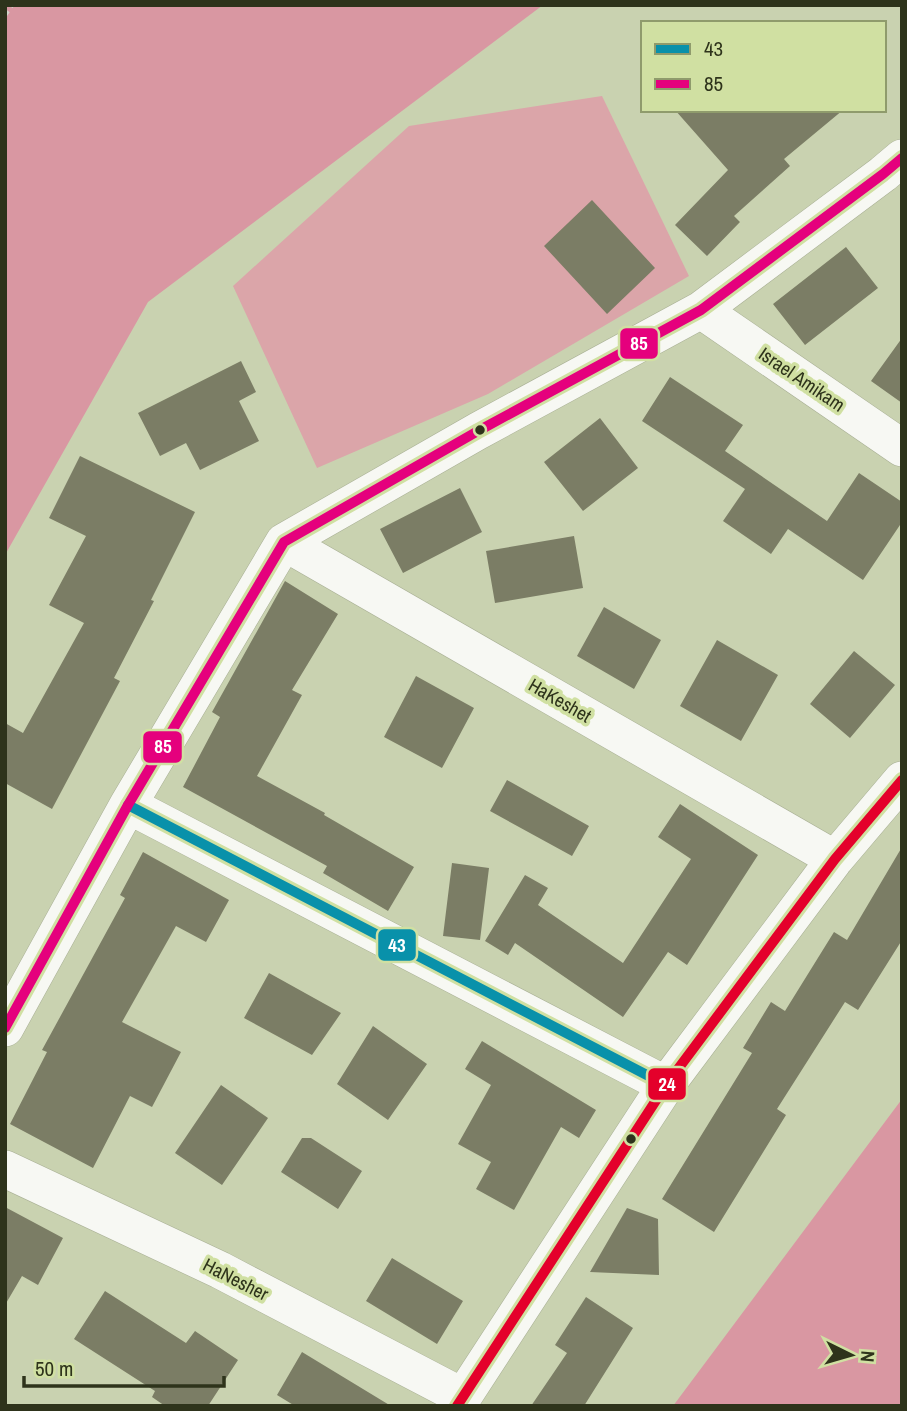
<svg xmlns="http://www.w3.org/2000/svg" width="907" height="1411" font-family="'Archivo Narrow',sans-serif">
	<rect width="100%" height="100%" fill="#c9d2b0"/>
	<path fill="#dba5a9" d="M602 96 689 276 488 394 317 468 233 286 409 126Z"/>
	<path fill="#d997a2" d="M5 5H543L148 302 5 555Z
		M902 1099V1406H673Z"/>
	<path fill="#7b7d65" d="M675 110H843L784 159 790 166 734 216 740 222 707 256 675 225 728 170Z
		M592 200 655 268 607 314 544 246Z
		M846 247 878 288 805 345 773 304Z
		M902 338V403L871 381Z
		M241 361 256 392 239 401 259 441 200 470 186 443 160 456 138 413Z
		M670 377 743 425 725 451 827 521 859 473 902 502V522L863 580 788 529 771 554 723 521 745 489 642 421Z
		M600 418 638 468 583 511 544 462Z
		M80 456 195 512 151 600 154 601 114 678 120 681 52 809 5 783V723L23 733 84 623 49 605 86 536 49 518Z
		M460 488 482 532 403 573 380 529Z
		M574 536 583 588 495 603 486 551Z
		M285 581 338 614 292 690 302 695 257 776 325 813 324 815 414 867 388 911 323 873 327 866 183 787 220 717 212 712Z
		M604 607 661 640 634 689 577 656Z
		M717 640 778 675 741 741 680 706Z
		M854 651 895 685 850 738 810 704Z
		M416 676 474 708 442 768 384 737Z
		M507 780 589 826 572 856 490 811Z
		M680 804 758 855 687 965 668 952 623 1017 515 943 508 955 485 941 525 875 548 888 538 905 623 963 691 859 658 837Z
		M902 847V940L858 1010 845 1002 777 1109 786 1115 714 1232 662 1199 752 1053 743 1048 771 1002 785 1011 834 932 847 940Z
		M143 852 229 900 206 942 176 926 122 1022 181 1052 152 1107 130 1096 93 1168 10 1124 47 1052 42 1050 125 898 120 895Z
		M452 863 489 868 480 940 443 936Z
		M269 973 341 1013 312 1055 244 1018Z
		M373 1026 427 1064 388 1120 337 1084Z
		M482 1041 596 1110 579 1138 561 1127 514 1210 476 1189 491 1162 458 1144 491 1085 465 1069Z
		M221 1085 268 1118 222 1185 175 1153Z
		M302 1138H311L362 1171 338 1209 281 1172Z
		M5 1207 63 1238 38 1285 22 1276 5 1305Z
		M627 1208 658 1219 659 1275 590 1272Z
		M392 1258 463 1301 437 1344 366 1301Z
		M105 1291 186 1343 195 1331 238 1360 208 1406H165L152 1397 155 1391 74 1339Z
		M586 1297 633 1328 584 1406H531L567 1353 555 1345Z
		M302 1352 391 1406H295L277 1395Z"/>
	<g fill="none" stroke-linecap="round" stroke-linejoin="round">
		<defs>
			<path id="minor" d="M701 310 902 448
				M284 542 835 859
				M128 805 666 1085
				M5 1028 128 805 284 542 478 431 701 310 883 174 902 158
				M5 1169 220 1270 463 1397
				M457 1406 666 1085 835 859 902 780"/>
		</defs>
		<use href="#minor" stroke="#a8af94" stroke-width="38"/>
		<path stroke="#d2d4ca" stroke-width="4.5" stroke-dasharray="5 5" stroke-linecap="butt" d="M5 15 12 5"/>
		<use href="#minor" stroke="#f7f8f3" stroke-width="37"/>
		<defs>
			<path id="bus-1" d="M128 805 666 1085"/>
			<path id="bus-2" d="M5 1028 128 805 284 542 478 431 701 310 883 174 902 158"/>
			<path id="bus-3" d="M457 1406 666 1085 835 859 902 780"/>
		</defs>
		<use href="#bus-1" stroke="#d0e0a2" stroke-width="16"/>
		<use href="#bus-2" stroke="#d0e0a2" stroke-width="16"/>
		<use href="#bus-3" stroke="#d0e0a2" stroke-width="16"/>
		<use href="#bus-1" stroke="#0991aa" stroke-width="10"/>
		<use href="#bus-2" stroke="#e5007d" stroke-width="10"/>
		<use href="#bus-3" stroke="#e4002b" stroke-width="10"/>
	</g>
	<g fill="#2e331b" stroke="#d0e0a2" stroke-width="2.5">
		<circle cx="480" cy="430" r="6"/>
		<circle cx="631" cy="1139" r="6"/>
	</g>
	<g text-anchor="middle" dominant-baseline="central" stroke-width="7" stroke-linejoin="round" paint-order="stroke">
		<g font-size="19" fill="#2e331b" stroke="#d0e0a2">
			<text transform="translate(802 379) rotate(34)">Israel Amikam</text>
			<text transform="translate(560 700) rotate(30)">HaKeshet</text>
			<text transform="translate(236 1279) rotate(27)">HaNesher</text>
		</g>
	</g>
	<g stroke="#d0e0a2" stroke-width="2.5">
		<rect x="619" y="327" width="40" height="33" rx="7" fill="#e5007d"/>
		<rect x="142" y="730" width="41" height="34" rx="7" fill="#e5007d"/>
		<rect x="377" y="928" width="40" height="34" rx="7" fill="#0991aa"/>
		<rect x="647" y="1067" width="40" height="34" rx="7" fill="#e4002b"/>
	</g>
	<g font-size="19" text-anchor="middle" font-weight="bold" fill="#fff">
		<text x="639" y="350">85</text>
		<text x="163" y="753">85</text>
		<text x="397" y="952">43</text>
		<text x="667" y="1091">24</text>
	</g>
	<rect width="907" height="1411" fill="none" stroke="#2e331b" stroke-width="14"/>
	<rect x="641" y="21" width="245" height="91" fill="#d0e0a2" stroke="#8f9b6c" stroke-width="2"/>
	<rect x="655" y="44" width="35" height="10" fill="#0991aa" stroke="#8f9b6c" stroke-width="2"/>
	<text x="704" y="56" font-size="21" fill="#2e331b">43</text>
	<rect x="655" y="79" width="35" height="10" fill="#e5007d" stroke="#8f9b6c" stroke-width="2"/>
	<text x="704" y="91" font-size="21" fill="#2e331b">85</text>
	<g transform="translate(851 1355) rotate(95)" stroke="#d0e0a2" stroke-width="5" paint-order="stroke">
	<path d="M0-5L12 26L0 18L-12 26Z" fill="#2e331b"/>
	<text y="-10" font-size="19" font-weight="bold" text-anchor="middle" fill="#2e331b">N</text>
	</g>
	<path d="M24 1376v10h200v-10" fill="none" stroke="#2e331b" stroke-width="3.5"/>
	<text x="35" y="1376" font-size="21" fill="#2e331b" stroke="#d0e0a2" stroke-width="5" paint-order="stroke">50 m</text>
</svg>
